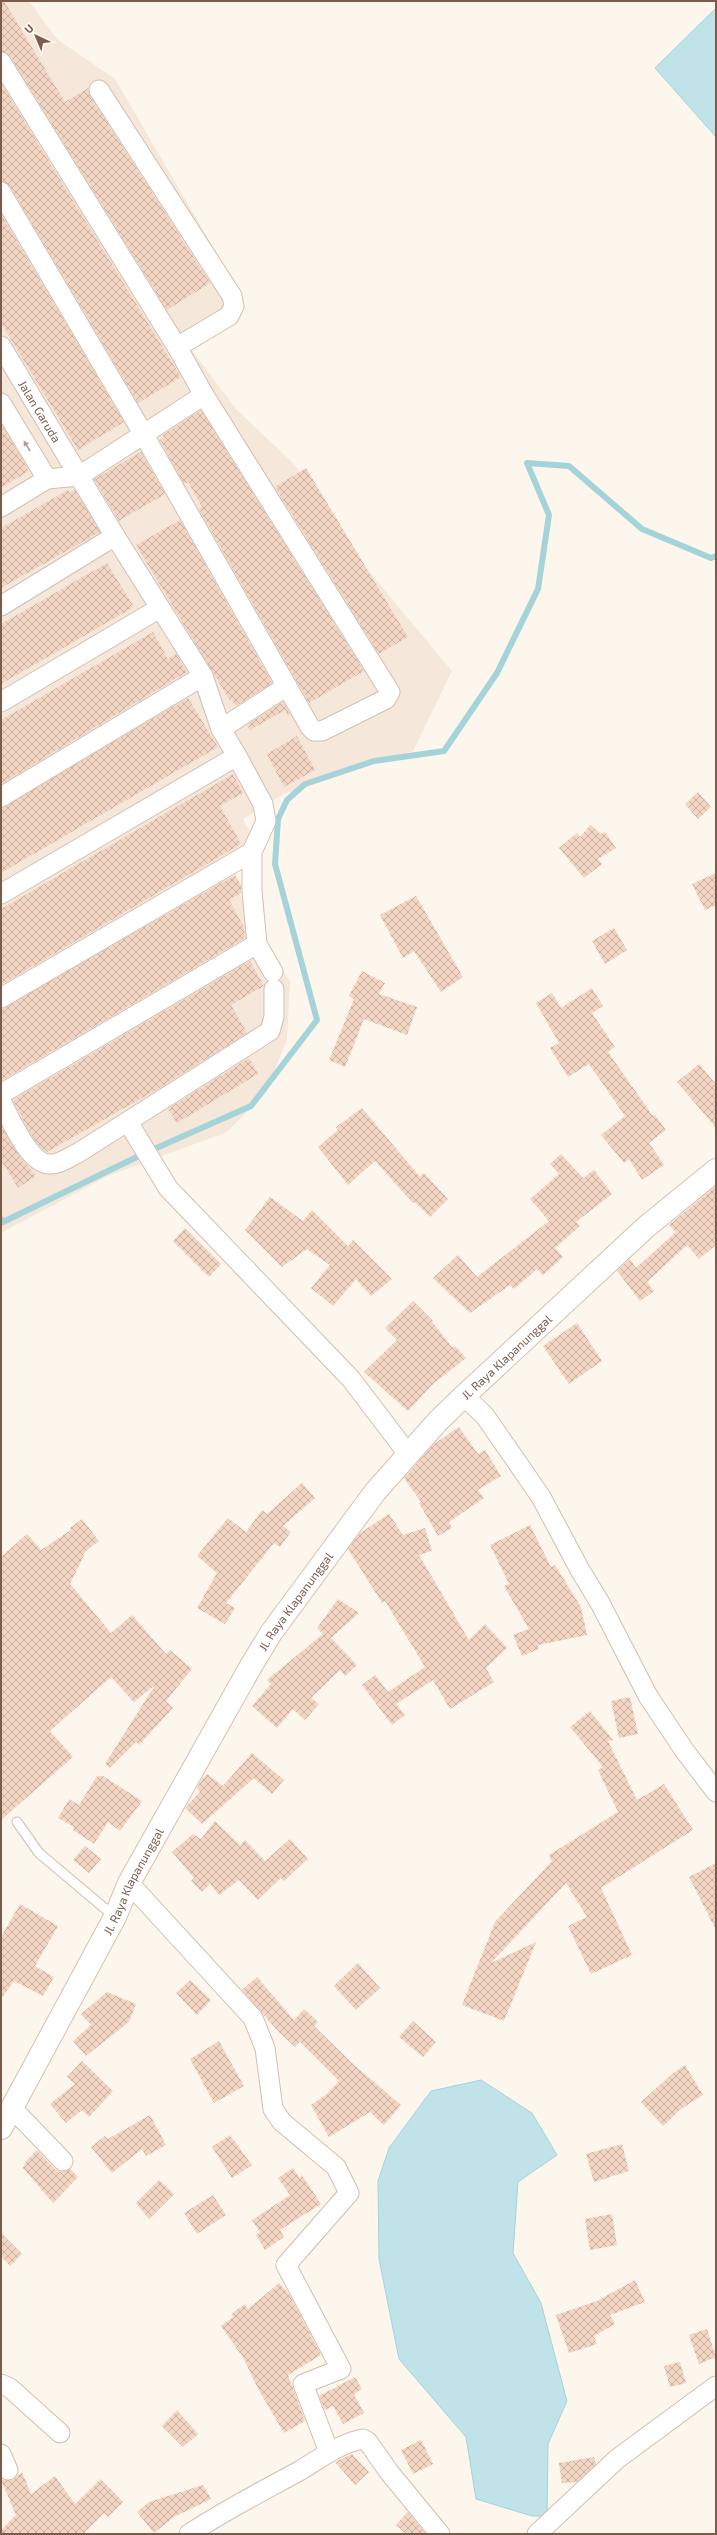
<svg xmlns="http://www.w3.org/2000/svg" width="717" height="2535" font-family="'Exo 2',sans-serif">
	<defs>
		<pattern id="building-cross-hatch" width="8" height="8" patternUnits="userSpaceOnUse"><rect width="8" height="8" fill="#f3d5c3"/><path d="M0 0l8 8M0 8l8-8" fill="none" stroke="#cab0a1"/></pattern>
	</defs>
	<rect width="100%" height="100%" fill="#fdf6ec"/>
	<path fill="#f5e8da" d="M1 1H29L57 39 115 79 244 300 191 349 236 409 294 464 367 569 452 671 413 751 282 795 243 819 261 852 230 877 290 982 287 1040 265 1094 227 1132 108 1176 1 1233Z"/>
	<path fill="#bfe3e8" stroke="#a5d3da" d="M716 8V137L655 68Z
		M481 2080 532 2113 557 2155 518 2182 513 2253 541 2303 567 2401 548 2444 547 2516H532L476 2499 466 2437 399 2359 379 2259 378 2181 389 2148 431 2091Z"/>
	<g fill="none" stroke-linecap="round" stroke-linejoin="round">
		<path stroke="#a5d3da" stroke-width="6" d="M1 1219 3 1222 143 1154 251 1106 317 1020 275 864 278 819 287 800 305 784 374 761 444 751 497 673 538 589 549 515 527 463 569 466 642 529 711 558 716 556"/>
	</g>
	<path fill="url(#building-cross-hatch)" d="M1 1H4L65 102 88 88 90 96 210 283 167 310 10 56 1 51Z
		M1 83 181 377 138 403 10 186 1 181Z
		M1 214 124 422 78 450 1 323Z
		M201 410 364 671 309 703 199 509 202 507 188 482 184 484 160 440 164 437 163 435Z
		M1 424 29 471 1 488Z
		M141 452 165 494 119 521 94 479Z
		M306 468 408 637 379 654 275 487Z
		M68 490 69 493 75 490 100 532 1 588V528Z
		M180 520 272 683 236 706 232 700 230 701 136 545Z
		M107 563 134 607 1 684V624Z
		M153 632 168 659 176 654 187 672 1 784V720Z
		M188 698 218 747 1 873V808Z
		M283 702 290 715 288 716 285 710 250 730 247 725Z
		M297 736 315 770 284 787 267 754Z
		M233 774 243 793 220 806 241 844 1 985V909Z
		M698 792 711 807 698 819 685 804Z
		M591 825 601 834 605 832 616 848 598 859 602 864 584 878 559 848 577 833 580 837Z
		M716 873V905L705 910 692 884Z
		M235 875 241 885V893L229 900 244 927 245 938 1 1081V1009Z
		M416 896 463 977 441 992 414 951 403 958 380 915Z
		M614 928 627 950 605 964 592 941Z
		M250 961 264 986 231 1005 247 1033 156 1090 47 1152 41 1148 30 1133 13 1100Z
		M362 971 385 983 379 994 417 1007 407 1035 364 1019 345 1067 329 1060 354 999 349 996Z
		M592 988 603 1006 592 1013 615 1047 608 1052 653 1116 655 1115 666 1130 649 1143 664 1165 642 1180 629 1159 624 1163 601 1135 625 1116 589 1064 568 1077 550 1048 559 1043 536 1003 552 993 561 1008Z
		M249 1058 258 1074 177 1123 168 1109Z
		M699 1064 716 1084V1128L677 1082Z
		M362 1108 420 1177 424 1173 448 1199 430 1217 415 1202 413 1203 375 1161 348 1185 318 1147 338 1130 336 1127Z
		M1 1126 18 1154 36 1176 18 1188 1 1160Z
		M561 1154 583 1178 594 1170 612 1194 576 1222 580 1226 555 1248 563 1257 543 1275 537 1269 514 1289 510 1285 470 1313 433 1278 458 1255 477 1277 549 1221 530 1199 559 1174 550 1164Z
		M716 1186V1245L699 1259 687 1245 647 1282 654 1291 640 1301 617 1271 630 1259 636 1268 676 1232 669 1225Z
		M270 1197 303 1221 312 1210 348 1246 353 1240 392 1279 371 1296 356 1279 333 1306 311 1288 330 1265 307 1249 282 1267 245 1230Z
		M185 1228 221 1264 209 1277 173 1241Z
		M413 1301 433 1321 432 1322 453 1348 455 1346 466 1358 433 1384 408 1411 364 1372 397 1340 385 1328Z
		M577 1323 602 1361 569 1384 543 1346Z
		M459 1427 478 1454 485 1450 501 1476 478 1490 484 1498 449 1522 452 1528 438 1536 419 1503 421 1502 404 1478 434 1444Z
		M302 1483 315 1498 283 1526 291 1532 280 1547 274 1543 226 1603 235 1608 225 1624 197 1608 217 1573 197 1556 228 1518 246 1532 262 1510 267 1514Z
		M389 1514 403 1535 425 1528 432 1551 419 1555 469 1640 485 1624 507 1648 486 1668 494 1682 450 1709 433 1680 396 1704 405 1715 392 1725 362 1685 375 1675 388 1692 425 1667 385 1601 382 1603 348 1549 360 1533Z
		M82 1519 99 1541 86 1551 70 1584 111 1633 132 1615 166 1654 170 1650 192 1669 166 1701 173 1708 139 1745 136 1742 110 1768 105 1764 155 1685 134 1702 111 1677 50 1731 73 1757 1 1820V1557L27 1534 41 1550 71 1530 70 1528Z
		M530 1525 551 1567 555 1565 581 1607 587 1635 538 1645 539 1649 522 1656 513 1635 529 1629 504 1586 509 1584 490 1545Z
		M338 1599 359 1613 331 1638 357 1665 345 1676 340 1670 311 1698 319 1704 305 1720 293 1709 277 1728 252 1706 271 1684 267 1680 323 1634 317 1628Z
		M630 1697 638 1734 619 1738 611 1701Z
		M590 1711 613 1740 608 1741 637 1800 664 1784 693 1830 601 1888 632 1955 591 1974 568 1926 587 1917 566 1883 491 1963 536 1942 504 2021 462 2005 495 1922 552 1861 549 1855 618 1812 598 1770 603 1767 570 1727Z
		M252 1753 284 1780 272 1794 254 1778 202 1824 185 1808 200 1792 197 1788 202 1779 207 1774 223 1786Z
		M97 1776H103L142 1801 120 1831 108 1822 94 1844 73 1830 74 1827 58 1818 69 1799 79 1805Z
		M215 1821 240 1845 245 1840 265 1861 290 1839 308 1859 284 1881 281 1878 258 1900 239 1880 219 1895 210 1884 202 1892 191 1881 194 1878 172 1852 193 1834 201 1839Z
		M85 1846 101 1859 89 1873 73 1860Z
		M716 1863V1930L689 1877Z
		M20 1904 58 1926 35 1966 54 1977 43 1996 14 1981 1 1999V1937Z
		M358 1963 380 1988 356 2010 334 1986Z
		M257 1977 294 2020 304 2009 318 2022 314 2026 354 2065 401 2105 384 2125 370 2112 329 2137 311 2105 327 2094 339 2081 300 2042 295 2047 278 2031 242 1990Z
		M190 1980 211 2000 197 2015 176 1993Z
		M107 1992 136 2004 129 2022 86 2056 73 2041 91 2025 81 2014Z
		M413 2021 436 2042 423 2057 399 2037Z
		M219 2041 244 2086 214 2103 190 2059Z
		M82 2061 113 2091 89 2117 82 2110 66 2123 50 2104 75 2084 67 2077Z
		M685 2065 703 2095 681 2109 663 2126 641 2102 672 2074Z
		M150 2115 166 2145 146 2156 142 2149 112 2173 91 2147 105 2136 108 2139Z
		M230 2135 252 2165 232 2178 212 2147Z
		M622 2144 629 2171 594 2182 586 2154Z
		M37 2150 55 2169 60 2172 70 2169 78 2177 53 2203 23 2168 27 2160Z
		M293 2168 300 2178 302 2175 321 2204 280 2230 284 2237 265 2250 256 2235 260 2232 252 2220 290 2195 278 2178Z
		M159 2180 174 2194 149 2219 136 2203Z
		M213 2195 226 2215 197 2234 184 2213Z
		M612 2214 617 2245 590 2250 585 2219Z
		M1 2233 22 2254 10 2266 1 2256Z
		M635 2280 645 2302 610 2315 615 2324 594 2336 597 2344 569 2353 556 2315 597 2301Z
		M279 2283 289 2294 321 2355 288 2375 305 2421 284 2433 257 2387 244 2359 221 2326 233 2317 231 2314 245 2304 248 2309Z
		M707 2329 716 2357 699 2364 689 2335Z
		M680 2362 686 2383 670 2387 664 2366Z
		M355 2377 362 2389 354 2394 364 2413 343 2424 333 2406 325 2410 319 2396Z
		M177 2410 198 2434 183 2447 162 2426Z
		M421 2440 433 2464 413 2474 401 2450Z
		M352 2454 369 2472 355 2485 335 2462Z
		M594 2457 596 2464 577 2482 562 2483 559 2463Z
		M22 2472 31 2494 55 2476 75 2504 101 2479 123 2502 108 2517 104 2513 83 2534H1V2530L16 2515 1 2480H12Z
		M203 2485 211 2499 174 2517 154 2533 137 2512 149 2502Z
		M408 2512 426 2534H406L396 2525Z"/>
	<g fill="none" stroke-linecap="round" stroke-linejoin="round">
		<defs>
			<path id="lane" d="M17 1822 39 1853 115 1917"/>
			<g id="street">
				<path d="M1 62 177 347 204 395 390 692 386 699 322 731H314L310 727 144 435 1 192"/>
				<path d="M99 90 232 296 234 306 229 316 177 347"/>
				<path id="s1" d="M1 346 115 536 203 676 221 729 237 756 1 894"/>
				<path d="M1 403 47 479"/>
				<path d="M1 507 47 479 79 476 204 395"/>
				<path d="M1 606 115 536"/>
				<path d="M1 702 160 608"/>
				<path d="M221 729 287 686"/>
				<path d="M237 756 263 804 266 821 252 852V891L257 944 273 972"/>
				<path d="M1 797 203 676"/>
				<path d="M1 998 252 852"/>
				<path d="M1 1094 257 944"/>
				<path d="M1 1101C10 1118 28 1163 49 1164 59 1165 69 1157 78 1153L270 1031 274 1017V989"/>
				<path d="M128 1122 168 1188 351 1379 408 1454"/>
				<path d="M464 1396 485 1416 541 1497 580 1570 600 1603 648 1696 684 1750 716 1792"/>
				<path d="M129 1883 253 2018 265 2048 273 2109 282 2122 336 2167 349 2193 286 2265 341 2369 303 2384 329 2452"/>
				<path d="M12 2108 63 2161"/>
				<path d="M1 2384 10 2388 60 2433"/>
				<path d="M1 2454 8 2470"/>
				<path d="M189 2534C225 2510 263 2491 301 2470 321 2458 340 2443 363 2439L368 2442 389 2472 440 2534"/>
				<path d="M537 2534 617 2459 716 2386"/>
			</g>
			<g id="secondary">
				<path id="s2" d="M1 2128 115 1917 129 1883 251 1666 271 1633 375 1492 438 1421 464 1396 646 1227 716 1170"/>
			</g>
		</defs>
		<use href="#lane" stroke="#d1beb0" stroke-width="11"/>
		<use href="#street" stroke="#d1beb0" stroke-width="21"/>
		<use href="#secondary" stroke="#d6c0b0" stroke-width="24"/>
		<use href="#lane" stroke="#fff" stroke-width="9"/>
		<use href="#street" stroke="#fff" stroke-width="19"/>
		<use href="#secondary" stroke="#fff" stroke-width="22"/>
	</g>
	<defs><path id="oneway-solid" d="M-6-.8H1V-3.2L6.5 0L1 3.2V.8H-6Z"/></defs>
	<use fill="#af9d94" href="#oneway-solid" transform="translate(27 446) rotate(-121)"/>
	<g text-anchor="middle" dominant-baseline="central" stroke-width="3" stroke-linejoin="round" paint-order="stroke">
		<g font-size="12" fill="#7a5c4d" stroke="#fffaf3">
			<text stroke="none"><textPath href="#s1" startOffset="76">Jalan Garuda</textPath></text>
			<text stroke="none"><textPath href="#s2" startOffset="928">Jl. Raya Klapanunggal</textPath></text>
			<text stroke="none"><textPath href="#s2" startOffset="604">Jl. Raya Klapanunggal</textPath></text>
			<text stroke="none"><textPath href="#s2" startOffset="280">Jl. Raya Klapanunggal</textPath></text>
		</g>
	</g>
	<rect width="717" height="2535" fill="none" stroke="#7a5c4d" stroke-width="4"/>
	<g transform="translate(36 36) rotate(316)" stroke="#fffaf3" stroke-width="3" paint-order="stroke">
	<path d="M0-3L7 15L0 10L-7 15Z" fill="#7a5c4d"/>
	<text y="-6" font-size="11" font-weight="bold" text-anchor="middle" fill="#7a5c4d">U</text>
	</g>
</svg>
